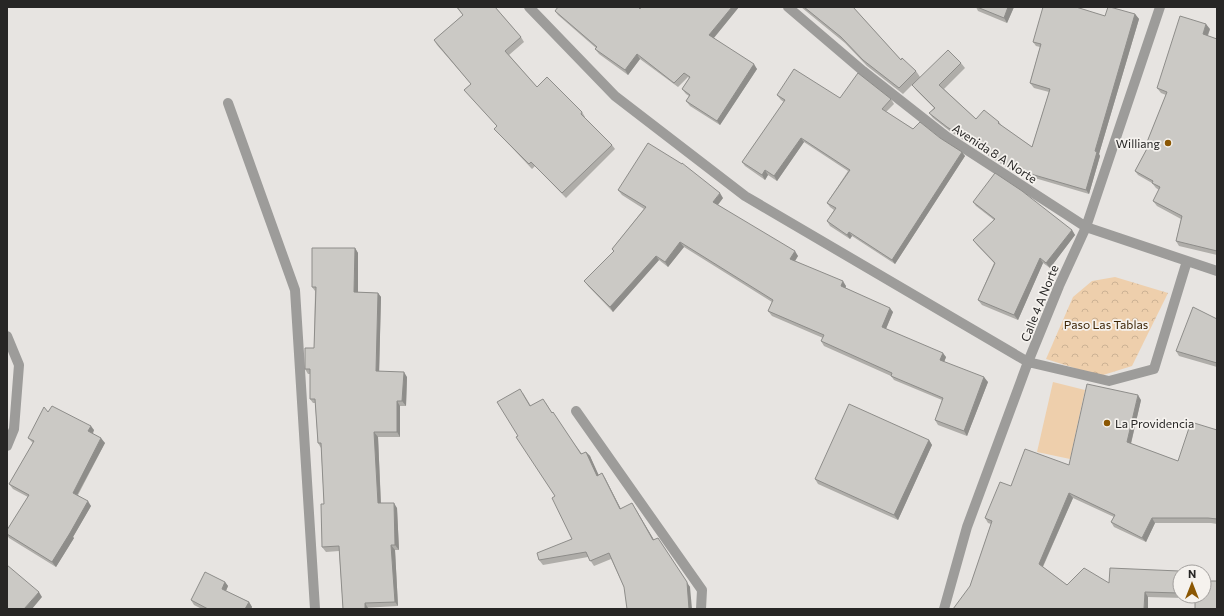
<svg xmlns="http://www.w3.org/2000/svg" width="1224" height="616" font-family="Commissioner,sans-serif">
	<defs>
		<pattern id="forest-crowns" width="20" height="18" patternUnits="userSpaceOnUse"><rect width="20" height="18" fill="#eecfac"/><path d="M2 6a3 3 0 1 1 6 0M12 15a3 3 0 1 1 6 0" fill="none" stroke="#ccb294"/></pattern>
	</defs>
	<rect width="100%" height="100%" fill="#e7e4e1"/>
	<path fill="#eecfac" d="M1053 382 1085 390 1070 459 1037 452Z"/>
	<path fill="url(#forest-crowns)" d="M1115 277 1168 293 1132 366 1100 376 1046 359 1073 297 1092 281Z"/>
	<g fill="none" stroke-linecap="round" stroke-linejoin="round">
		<path stroke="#9d9c9a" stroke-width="10" d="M529 7 615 96 745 196 1028 362 1109 381 1154 369 1187 261
			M788 7 863 71 947 137 1086 227 1217 271
			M228 103 295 290 315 609
			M7 336 19 365 14 429 7 446
			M576 411 702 590 701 609
			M944 609 967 527 1028 362 1059 286 1086 227 1160 7"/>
	</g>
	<path fill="#afada9" d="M456 7H495L521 37 524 42 509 55 537 87 582 112 585 117V118L612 145 615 149 566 198 535 166 532 169 498 133 494 129 497 126 468 94 464 90 471 84 437 45 434 40 463 15Z
		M641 7H739L714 38 757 69 720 125 690 106 686 101 689 96 686 94 682 89 689 78 688 77 678 87 640 59 628 75 599 54 595 49 596 48 558 15 555 11 640 9Z
		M801 7H854V8L901 60 916 71 920 77 903 94 867 66 845 43Z
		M976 7H1014L1007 23 978 11Z
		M1135 14 1139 19 1099 154 1100 156 1089 194 1014 172 951 132 933 118 929 113 934 108 916 90 912 85 961 63 965 68 944 89 976 119 999 122 1002 126 1032 147 1049 92 1034 88 1030 83 1040 47 1036 46 1033 42 1105 16Z
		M1210 29 1208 36 1217 39V255L1179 246 1176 241 1181 219 1157 206 1153 201 1159 190 1156 188 1152 183 1138 175 1135 171 1149 145 1147 142 1166 95 1161 93 1157 88Z
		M777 95 840 98 891 99 894 104 886 112 913 129 965 156 895 264 852 236 850 239 830 226 827 221 834 210 830 207 827 203 848 171 804 142 777 181 768 175 765 180 745 166 742 162 784 102 781 100Z
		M618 190 723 198 718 205 798 256 795 261 846 286V288L893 312 886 329 946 357 944 362 988 382 967 436 938 425 935 420 942 400 894 380 891 376 824 346 821 341 823 338 772 316 768 311 772 302 684 247 668 267 659 260 613 312 588 286 584 281 614 252 612 249 644 209 622 195Z
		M973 202 1072 230 1075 235 1050 268 1043 263 1018 320 982 305 978 300 994 263 977 245 973 240 994 220 976 206Z
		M355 248 358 253V292L378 293 381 297 379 371 407 377 406 406H400V437H378L381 503 397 508 399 550H395L398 606 343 609 339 551 326 552 322 547 324 504 321 448 318 443 315 403H313L310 399V374H308L305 369 314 348 315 291 312 287Z
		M1217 319V367L1179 356 1176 351Z
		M523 393 531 406 546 403 552 413 582 454 586 452 590 456 598 475 602 473 605 478 620 508H635L654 540 690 587H624L611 559 594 566 588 557 543 565 539 560 572 539 555 496 518 436Z
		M1141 400 1131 444 1178 461 1217 430V524L1211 523H1155L1146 542 1114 527 1111 522 1114 517 1073 498 1043 567 1067 585 1109 583 1180 572V596H1183V598L1148 597 970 586 991 524 988 523 985 518 1011 486 1069 465Z
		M48 412 94 430 93 434 105 443 78 495 91 506 73 537 74 538 56 567 9 538 7 535V530L28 497 13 489 9 484 33 443 28 438Z
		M929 440 932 445 898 520 818 484 815 479Z
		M225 582 228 586 226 591 249 602 252 607 251 609H202L194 605 191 600Z"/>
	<path fill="#8e8d8a" d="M732 7H739L712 40 709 35Z
		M1008 7H1014L1007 23 1004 18Z
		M1135 14 1139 19 1099 154 1100 156 1089 194 1086 190 1095 151Z
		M1206 24 1210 29 1206 39 1203 34Z
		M637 54 640 59 628 75 625 70Z
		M754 64 757 69 720 125 717 121Z
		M801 138 804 142 777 181 774 176Z
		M962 152 965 156 895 264 892 260Z
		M765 170 768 175 765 180 762 175Z
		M720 193 723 198 716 207 713 202Z
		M1072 230 1075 235 1050 268 1046 263Z
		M849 232 852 236 850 239 847 235Z
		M680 242 684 247 668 267 665 262Z
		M355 248 358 253V297L354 292Z
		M795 251 798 256 793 264 790 259Z
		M656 256 659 260 613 312 610 307Z
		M1040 258 1043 263 1018 320 1014 315Z
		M843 281 846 286 844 290 841 286Z
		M378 293 381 297 379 376 376 371Z
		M890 308 893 312 885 331 882 327Z
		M943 353 946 357 943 365 940 360Z
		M404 372 407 377 406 406 402 401Z
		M984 377 988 382 967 436 964 431Z
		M1138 395 1141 400 1130 447 1127 442Z
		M397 401 400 406V437L397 432Z
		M91 426 94 430 91 436 88 431Z
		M374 432 378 437 381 508 378 503Z
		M101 438 105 443 76 497 73 493Z
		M929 440 932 445 898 520 894 515Z
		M586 452 590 456 601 480 597 476Z
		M602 473 605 478 623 513 620 509Z
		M1069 493 1073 498 1042 568 1039 564Z
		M88 501 91 506 73 537 74 538 56 567 52 562Z
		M394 503 397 508 399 550 395 545Z
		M632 503 635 508 657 545 653 540Z
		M1152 518 1155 523 1146 542 1142 538Z
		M661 543 690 587 692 609H689Z
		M391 545 395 550 398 606 395 602Z
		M1179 571 1180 572V594L1179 593Z
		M225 582 228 586 225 593 222 589Z
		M39 592 42 597 32 609H24Z
		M1145 592 1148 597V609H1144Z
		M249 602 252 607 251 609H245Z
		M365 603 368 608V609H365Z"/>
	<path fill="#cbc9c5" stroke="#8e8d8a" d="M457 7H495L521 37 505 51 537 87 547 77 582 112 581 114 612 145 562 193 531 162 529 164 494 129 497 126 464 90 471 84 434 40 463 15Z
		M558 7H638L640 9 641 7H732L709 35 754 64 717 121 686 101 690 95 682 89 690 77 684 73 674 83 637 54 625 70 595 49 597 47 555 11Z
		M804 7H853L901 60 902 58 916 71 899 88 863 60 841 37Z
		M977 7H1008L1004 18Z
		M1043 7H1076L1105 16 1108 7H1110L1135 14 1095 151 1097 152 1086 190 1010 168 947 127 929 113 935 108 912 85 948 50 961 63 939 85 976 119 984 110 999 122 998 123 1032 147 1050 89 1030 83 1041 44 1033 42Z
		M1180 16 1206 24 1203 34 1217 39V251L1176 241 1182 216 1153 201 1160 187 1152 183 1153 181 1135 171 1150 143 1147 142 1167 92 1157 88Z
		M794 69 840 98 858 73 891 99 882 109 913 129 920 122 940 138 962 152 892 260 849 232 847 235 827 221 836 208 827 203 850 170 801 138 774 176 765 170 762 175 742 162 785 100 777 95Z
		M648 143 682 164V163L720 193 713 202 795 251 790 259 843 281 841 286 890 308 882 327 943 353 940 360 984 377 964 431 935 420 943 398 891 376 892 373 821 341 824 335 768 311 773 300 680 242 665 262 656 256 610 307 584 281 614 251 612 249 646 207 618 190Z
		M995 173 1022 191 1072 230 1046 263 1040 258 1014 315 978 300 995 263 973 240 995 219 973 202Z
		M312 248H355L354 292 378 293 376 371 404 372 402 401H397V432H374L378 503H394L395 545H391L395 602 365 603V609H343L339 546 322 547 321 504H324L321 443H318L315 399H310V369H305V348H314L316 287H312Z
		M1193 307 1217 319V363L1176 351Z
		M1087 384 1138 395 1127 442 1178 461 1191 422 1217 430V519L1208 518H1152L1142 538 1111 522 1115 515 1069 493 1039 564 1067 585 1084 568 1109 583 1110 568 1179 571V593L1145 592 1144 609H953L970 586 992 521 985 518 1000 482 1011 486 1025 449 1069 465Z
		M520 389 530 406 543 399 552 413 553 412 581 454 586 452 597 476 602 473 620 509 632 503 653 540 658 538 687 582 689 609H627L624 587 609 553 590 561 586 552 539 560 537 553 572 539 552 498 555 496 516 437 518 436 497 402Z
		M849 404 929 440 894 515 815 479Z
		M52 406 91 426 88 431 101 438 73 493 88 501 70 533 52 562 7 534V530L29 495 9 484 34 441 28 438 44 407 48 412Z
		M7 565 39 592 24 609H7Z
		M205 572 225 582 222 589 249 602 245 609H208L191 600Z
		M1204 581H1217V609H1195V596H1204Z"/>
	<g fill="#8b5703" stroke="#f5f2ee" stroke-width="1.5">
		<circle cx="1168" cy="143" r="4"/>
		<circle cx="1107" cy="423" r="4"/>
	</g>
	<g text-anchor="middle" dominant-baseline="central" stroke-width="3.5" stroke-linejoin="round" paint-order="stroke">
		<g font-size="12" fill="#272625" stroke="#f5f2ee" text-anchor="end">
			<text x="1160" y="143">Williang</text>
			<text x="1115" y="423" text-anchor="start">La Providencia</text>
		</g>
		<g font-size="12" fill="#272625" stroke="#f5f2ee">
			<text transform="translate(995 153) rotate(33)">Avenida 8 A Norte</text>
			<text transform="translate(1039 303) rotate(-68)">Calle 4 A Norte</text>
		</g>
		<g font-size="12" fill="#3d2505" stroke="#f5f2ee">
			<text x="1106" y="324">Paso Las Tablas</text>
		</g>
	</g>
	<rect width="1224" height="616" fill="none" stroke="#272625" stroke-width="16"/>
	<g transform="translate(1192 584)"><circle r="19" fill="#f5f2ee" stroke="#a3a09e"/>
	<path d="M0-3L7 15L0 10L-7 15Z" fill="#8b5703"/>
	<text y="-6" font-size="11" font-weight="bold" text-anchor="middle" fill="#272625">N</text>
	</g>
</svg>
